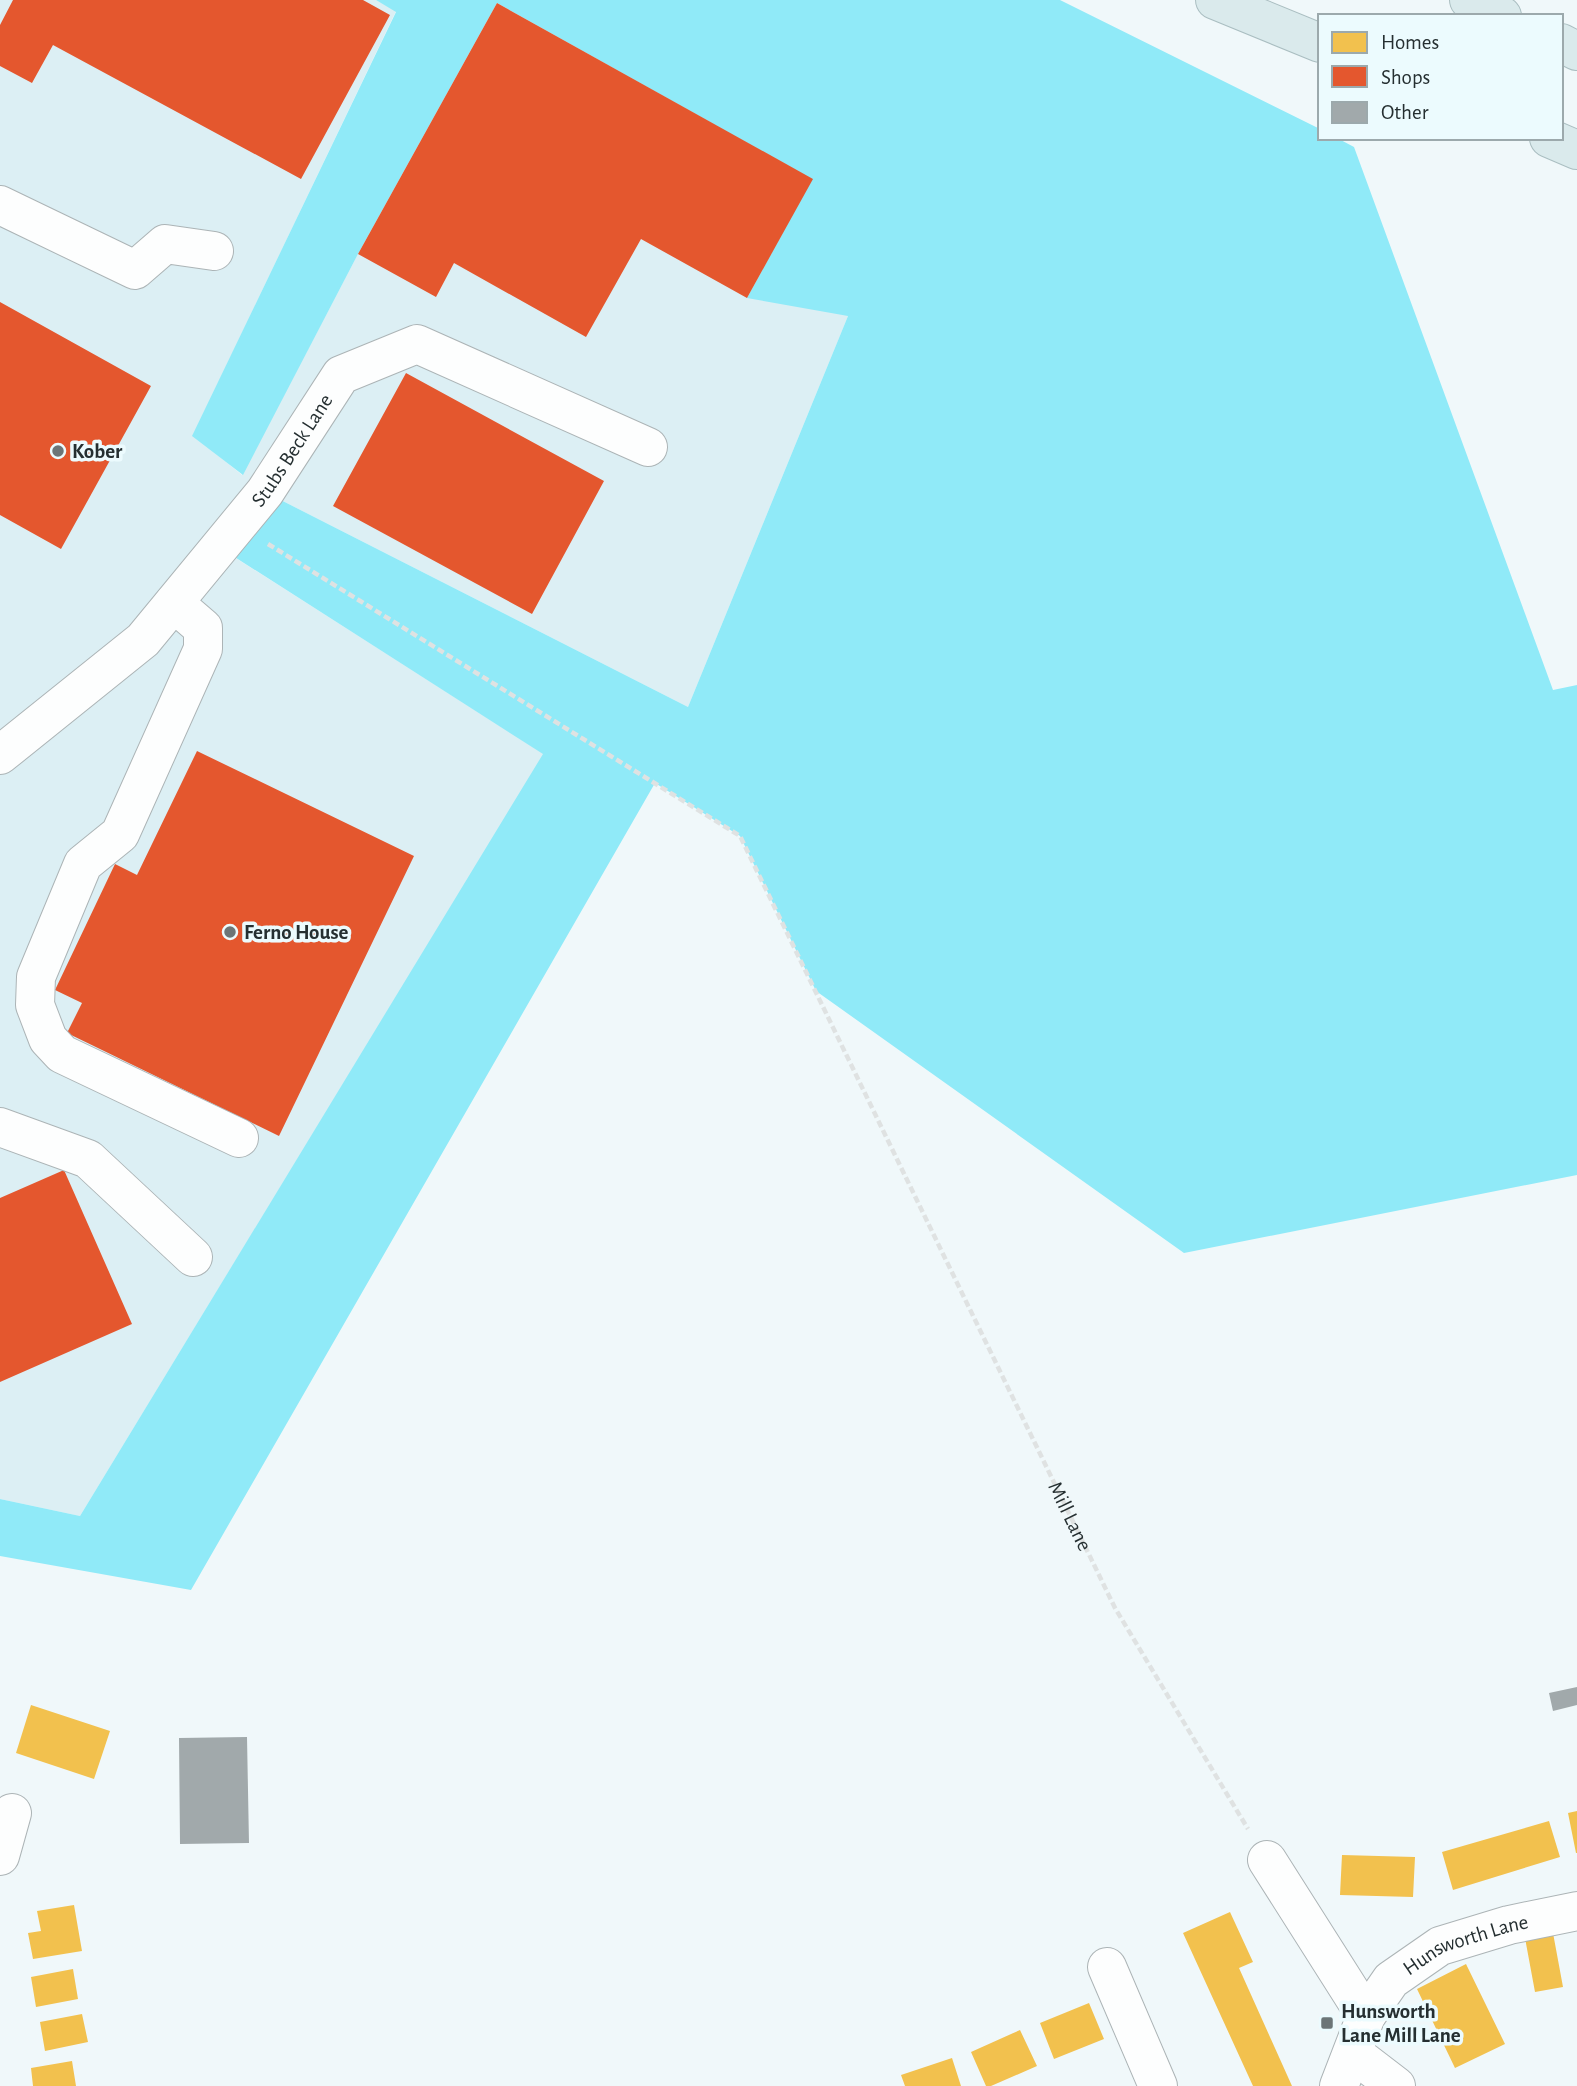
<svg xmlns="http://www.w3.org/2000/svg" width="1577" height="2086" font-family="'Alegreya Sans',sans-serif">
	<rect width="100%" height="100%" fill="#f0f8fa"/>
	<path fill="#dceff4" d="M0 0H376L396 11 193 435 242 475 358 254 497 3 813 179 848 316 688 707 265 492 220 548 544 754 80 1516 0 1499Z"/>
	<path fill="#90eaf8" d="M376 0H1060L1320 129V138H1337L1354 147 1553 690 1577 685V1175L1184 1253 816 991 740 836 655 783 191 1590 0 1556V1499L80 1516 543 754 219 547 265 492 688 707 848 316 747 298 812 179 497 3 358 254 243 475 192 436 396 12Z"/>
	<path fill="#f2c14e" d="M31 1705 110 1731 94 1779 16 1753Z
		M1577 1811V1853H1576L1568 1813Z
		M1549 1821 1560 1857 1453 1890 1442 1852Z
		M1342 1855 1415 1857 1413 1897 1340 1895Z
		M74 1905 82 1951 33 1959 28 1933 41 1931 37 1911Z
		M1230 1912 1253 1962 1239 1968 1292 2086H1253L1183 1933Z
		M1553 1933 1563 1987 1535 1992 1525 1938Z
		M1466 1964 1505 2044 1455 2068 1417 1989Z
		M73 1969 78 1999 36 2007 31 1977Z
		M1089 2003 1104 2039 1054 2059 1040 2023Z
		M82 2014 88 2042 45 2051 40 2022Z
		M1020 2030 1037 2066 991 2086H986L971 2052Z
		M952 2058 961 2086H905L901 2075Z
		M72 2061 76 2086H33L31 2068Z"/>
	<path fill="#e4572e" d="M13 0H363L390 15 301 179 53 45 32 83 0 66V25Z
		M497 3 813 179 747 298 641 239 586 337 454 263 436 297 358 254Z
		M0 302 151 386 61 549 0 515Z
		M406 373 604 481 532 614 333 506Z
		M197 751 414 856 279 1136 67 1033 82 1003 55 990 115 864 137 875Z
		M64 1170 132 1324 0 1382V1198Z"/>
	<path fill="#a1a9ab" d="M1577 1687V1705L1553 1711 1549 1693Z
		M247 1737 249 1843 180 1844 179 1738Z"/>
	<g fill="none" stroke-linecap="round" stroke-linejoin="round">
		<defs>
			<g id="minor">
				<path d="M0 205 135 270 165 244 214 251"/>
				<path d="M174 603 203 628V649L120 834 83 864 36 977 35 1005 48 1039 62 1054 239 1138"/>
				<path id="s2" d="M0 755 143 640 265 492 341 375 417 344 648 447"/>
				<path d="M0 1127 88 1159 193 1257"/>
				<path d="M0 1856 12 1813"/>
				<path d="M1267 1860 1366 2016"/>
				<path d="M1107 1967 1158 2086"/>
				<path d="M1353 2053 1396 2086"/>
				<path id="s3" d="M1339 2086 1366 2016 1391 1980 1440 1946 1509 1925 1577 1911"/>
			</g>
			<path id="highway" d="M1215 0 1320 43
				M1469 0 1502 16
				M1561 43 1577 51
				M1549 138 1577 150"/>
		</defs>
		<use href="#minor" stroke="#acb4b6" stroke-width="40"/>
		<use href="#highway" stroke="#aabec1" stroke-width="40"/>
		<path stroke="#dfe2e2" stroke-width="4.5" stroke-dasharray="7 3.5" stroke-linecap="butt" id="s1" d="M268 544 740 836 1115 1608 1248 1829"/>
		<use href="#minor" stroke="#fdfefe" stroke-width="38"/>
		<use href="#highway" stroke="#daeaec" stroke-width="38"/>
	</g>
	<g fill="#6c7577" stroke="#ecfbfe" stroke-width="2.5">
		<circle cx="58" cy="451" r="7"/>
		<circle cx="230" cy="932" r="7"/>
		<rect x="1320" y="2016" width="14" height="14" rx="3.5"/>
	</g>
	<g text-anchor="middle" dominant-baseline="central" stroke-width="7" stroke-linejoin="round" paint-order="stroke">
		<g font-size="21" fill="#252f31" stroke="#ecfbfe">
			<text stroke="none"><textPath href="#s2" startOffset="425">Stubs Beck Lane</textPath></text>
			<text stroke="none"><textPath href="#s1" startOffset="1311">Mill Lane</textPath></text>
			<text stroke="none"><textPath href="#s3" startOffset="203">Hunsworth Lane</textPath></text>
		</g>
		<g font-size="21" font-weight="bold" fill="#252f31" stroke="#ecfbfe" text-anchor="start">
			<text x="72" y="451">Kober</text>
			<text x="244" y="932">Ferno House</text>
			<text x="1341" y="2011">Hunsworth<tspan x="1341" dy="24">Lane Mill Lane</tspan></text>
		</g>
	</g>
	<rect x="1318" y="14" width="245" height="126" fill="#ecfbfe" stroke="#9ca9ac" stroke-width="2"/>
	<rect x="1332" y="32" width="35" height="21" fill="#f2c14e" stroke="#9ca9ac" stroke-width="2"/>
	<text x="1381" y="49" font-size="21" fill="#252f31">Homes</text>
	<rect x="1332" y="66" width="35" height="21" fill="#e4572e" stroke="#9ca9ac" stroke-width="2"/>
	<text x="1381" y="84" font-size="21" fill="#252f31">Shops</text>
	<rect x="1332" y="102" width="35" height="21" fill="#a1a9ab" stroke="#9ca9ac" stroke-width="2"/>
	<text x="1381" y="119" font-size="21" fill="#252f31">Other</text>
</svg>
